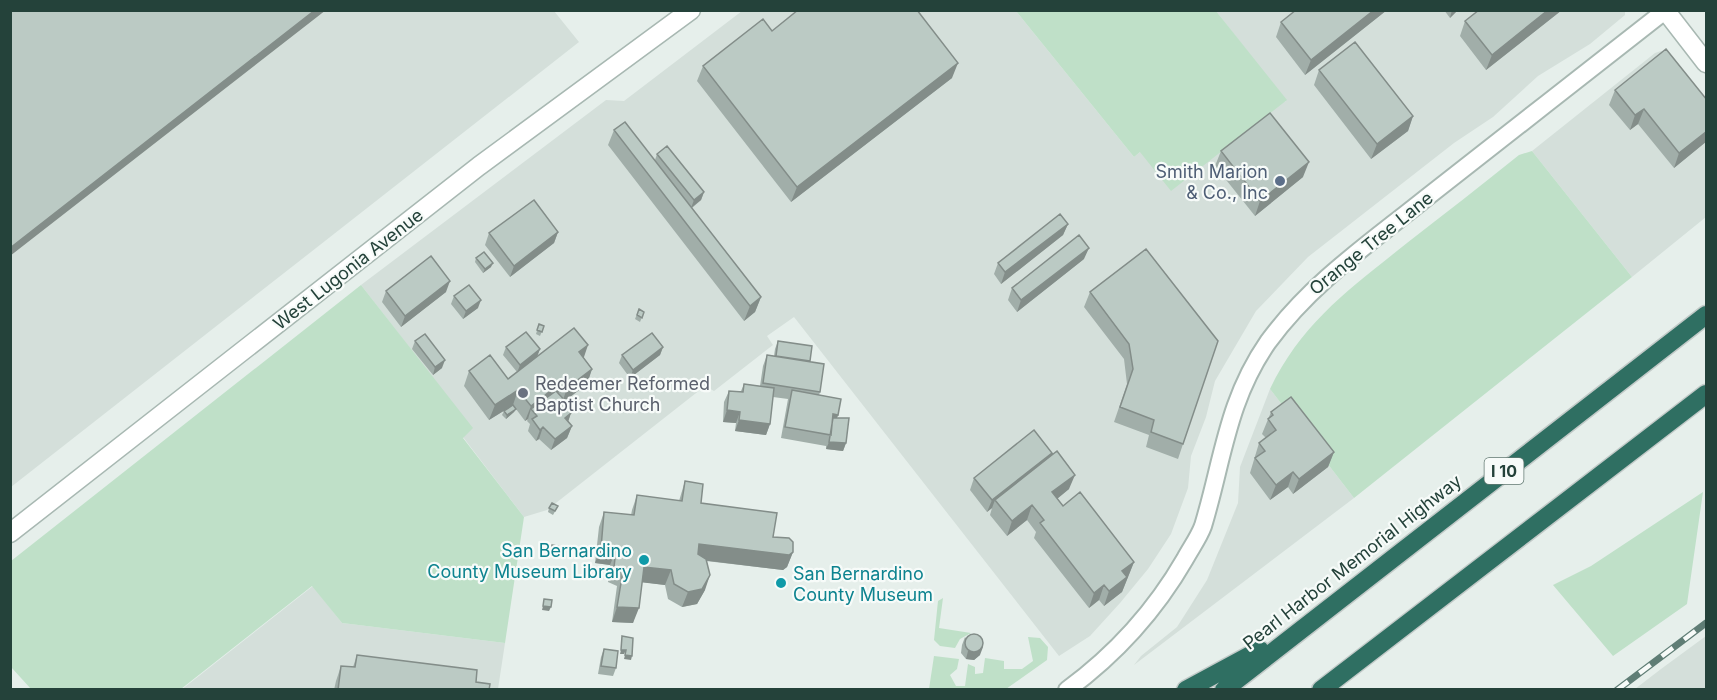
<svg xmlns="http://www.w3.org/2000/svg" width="1717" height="700" font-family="Inter,sans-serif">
	<rect width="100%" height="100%" fill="#e6efeb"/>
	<path fill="#d4dfda" d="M11 11H554L579 42 11 487Z
		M742 11H1016L1134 157 1140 152 1286 101 1216 11H1625V15L1590 44 1538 76 1493 117 1454 143 1308 257 1256 311 1215 381 1206 417 1191 456 1188 488 1171 534 1148 569 1120 603 1090 636 1059 656 794 317 767 336 773 345 714 391 705 386 547 510 524 517 463 437 472 428 361 285 606 100 624 101Z
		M1661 51 1667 54 1706 107V217L1632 277 1532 151 1655 53Z
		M1270 389 1354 498 1134 665 1141 656 1177 627 1207 580 1238 503 1240 467Z
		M313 586 342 623 505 643 498 689 181 690Z
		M1706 636V689H1635L1661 669Z"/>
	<path fill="#bfe0c8" d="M1016 11H1216L1287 100 1171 191 1140 152 1134 157Z
		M1532 151 1632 277 1354 498 1270 389C1302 322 1351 288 1407 243 1444 214 1482 185 1519 155Z
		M361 285 473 428 463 438 524 517 505 643 342 623 312 586 181 689H31L11 667V561Z
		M1703 492 1687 604 1613 656 1553 585 1591 566Z
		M943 598 939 628 971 633 960 639 955 648 940 646 934 640 938 601Z
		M1028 637 1040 638 1048 647 1047 660 1006 689H929L934 656 959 659 957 669 950 675 956 686H965L968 664 975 667V674L983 673 985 658 1004 661V669H1022L1033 661Z"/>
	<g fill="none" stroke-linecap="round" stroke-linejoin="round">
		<defs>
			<path id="minor" d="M1067 690C1116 654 1155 611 1185 559 1191 548 1199 537 1203 526 1223 460 1227 401 1268 342 1311 283 1370 243 1426 198 1506 135 1586 73 1666 10"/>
			<path id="tertiary" d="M1665 10 1706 63
				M10 533 479 166 691 10"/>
			<path id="motorway" d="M1186 690 1260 650
				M1224 690 1706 315
				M1321 690 1706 394"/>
		</defs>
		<use href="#minor" stroke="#a8b8b2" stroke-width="20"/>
		<use href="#tertiary" stroke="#a8b8b2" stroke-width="21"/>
		<use href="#motorway" stroke="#c2cac8" stroke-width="21"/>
		<use href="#minor" stroke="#fff" stroke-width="16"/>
		<use href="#tertiary" stroke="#fff" stroke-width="18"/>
		<use href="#motorway" stroke="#2f6f62" stroke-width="18"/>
		<defs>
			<path id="rail" d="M1617 690 1706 623"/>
		</defs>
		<use href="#rail" stroke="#5f7d75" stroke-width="7"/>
		<use href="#rail" stroke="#f7fbf9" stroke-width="4.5" stroke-dasharray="14" stroke-linecap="butt"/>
	</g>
	<path fill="#a1aea9" d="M1296 10H1387L1305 75 1276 37 1281 22Z
		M1444 10H1458L1450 18Z
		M1479 10H1562L1486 70 1460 36 1465 21Z
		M772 31 952 78 791 202 697 81 703 66Z
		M1319 70 1413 116 1408 131 1371 159 1314 85Z
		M1615 90 1707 100V141L1674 168 1638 124 1630 130 1609 105Z
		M614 130 655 160 657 154 704 192 701 200 692 208 761 297 755 312 744 321 608 145Z
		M1221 151 1303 177 1255 216 1215 166Z
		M1068 224 1063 235 1001 284 994 274 998 263Z
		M558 232 554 243 510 277 485 245 489 233Z
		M1146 249 1183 444 1178 459 1146 447 1149 435 1114 422 1127 384 1124 359 1084 307 1090 292Z
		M476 258 491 267 483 273 475 262Z
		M1084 259 1017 312 1008 300 1012 288Z
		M386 291 446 292 401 327 382 302Z
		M454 296 478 308 463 319 451 304Z
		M639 309 644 312 640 322 635 319Z
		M539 324 544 326 540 336 536 334Z
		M415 341 442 368 433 375 412 349Z
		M778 341 810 361 820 392 819 395 838 415 837 418 846 443 843 451 826 449V446L781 438 788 399 773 397 770 424 766 435 735 431 736 423 723 422 724 402 729 391H741L744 384 760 386 763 366 767 355 774 356 775 349Z
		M506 347 540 349 537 356 584 358 592 369 587 384 565 401 568 411 571 413 568 421 572 426 567 438 551 450 539 439 536 441 528 431 530 424 527 421 528 419 525 421 513 405 516 409 514 412 506 419 502 415 504 411 510 407 489 420 464 386 469 371 508 379 517 372 503 355Z
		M663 347 660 355 630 378 619 363 622 355Z
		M1271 412 1334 452 1328 467 1293 494 1288 487 1270 500 1250 473 1259 443 1266 438 1262 434Z
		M1052 453 1051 456 1069 489 1057 499 1063 506 1134 562 1122 592 1104 606 1099 600 1089 608 1034 538 1036 532 1027 520 1007 536 990 515 992 508 987 512 970 490 974 478Z
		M685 481 701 503 773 537 793 552 787 567 783 570 706 561 705 590 697 604 682 607 668 599 665 585 642 582 633 623 612 622 617 586 608 582 610 565 595 563 599 527 604 512 631 515 632 510 637 495 679 501Z
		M558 506 553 515 548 512 549 508Z
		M552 545 557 551 556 555 550 554Z
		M965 637 980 655 974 660 966 659 961 653 962 645Z
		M604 649 616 668 613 676 598 674 601 657Z
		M357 655 476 682 489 690H334L336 681 341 666 353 667Z"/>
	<path fill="#838d89" d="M315 10H326L10 256V248Z
		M1374 10H1387L1305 75 1311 60Z
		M1452 10H1458L1450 18Z
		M1548 10H1562L1486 70 1492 55Z
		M958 63 952 78 791 202 797 187Z
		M1644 109 1638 124 1630 130 1635 115Z
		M1413 116 1408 131 1371 159 1377 144Z
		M1707 131V141L1674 168 1679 153Z
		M1309 162 1303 177 1255 216 1260 201Z
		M704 192 701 200 691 208 694 200Z
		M1068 224 1063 235 1001 284 1005 272Z
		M558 232 554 243 510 277 514 266Z
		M1089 248 1084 259 1017 312 1021 300Z
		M493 263 491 267 483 273 485 269Z
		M450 281 446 292 401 327 405 316Z
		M761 297 755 312 744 321 750 306Z
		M481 300 478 308 463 319 466 311Z
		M588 345 583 360 579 352Z
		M663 347 660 355 630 378 633 370Z
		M540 349 537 357 517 373 520 365Z
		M445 360 442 368 433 375 435 367Z
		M592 369 587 384 562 403 567 388Z
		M562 382 557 397 531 409 528 419 525 421 531 406Z
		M518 390 513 405 489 420 495 405Z
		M570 406 566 417 571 413 567 425 561 429 567 409Z
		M516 409 514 412 506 419 507 415Z
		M727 410 740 412 736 423 723 422Z
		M833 414 838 415 834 426H831Z
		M739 420 770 424 766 435 735 431Z
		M572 426 567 438 551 450 555 439Z
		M543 427 539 439 536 441 540 430Z
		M829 442 846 443 843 451 826 449Z
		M1334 452 1328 467 1293 494 1299 479Z
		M1052 453 1048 464 995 500 992 508 987 512 992 500Z
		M1293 472 1288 487 1270 500 1276 485Z
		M1075 475 1069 489 1047 507 1052 492Z
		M1032 505 1027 520 1007 536 1012 521Z
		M699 544 793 552 787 567 783 570 693 559Z
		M601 548 616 550 610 565 595 563Z
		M1134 562 1122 592 1104 606 1109 591 1122 571Z
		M644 567 671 570 665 585 639 582Z
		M710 575 705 590 697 604 682 607 688 592Z
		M1104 585 1099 600 1089 608 1094 593Z
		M543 606 551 607 549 611 542 610Z
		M617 607 639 608 633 623 612 622Z
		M983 647 980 655 974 660 966 659 968 651Z
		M621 650H626L624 654H620Z
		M625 655 632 656 631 660 624 659Z"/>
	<path fill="#bbcac4" stroke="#838d89" stroke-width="1.5" d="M10 10H315L10 248Z
		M798 10H917L958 63 797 187 703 66 763 19 772 31Z
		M1296 10H1374L1311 60 1281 22Z
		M1479 10H1548L1492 55 1465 21Z
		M1355 42 1413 116 1377 144 1319 70Z
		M1666 49 1707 100V131L1679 153 1644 109 1635 115 1615 90Z
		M1270 113 1309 162 1260 201 1221 151Z
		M625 122 761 297 750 306 614 130Z
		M667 146 704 192 694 200 657 154Z
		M534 200 558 232 514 266 489 233Z
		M1060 214 1068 224 1005 272 998 263Z
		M1079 235 1089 248 1021 300 1012 288Z
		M1146 249 1218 341 1183 444 1151 432 1154 420 1120 407 1133 369 1129 344 1090 292Z
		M484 252 493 263 485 269 476 258Z
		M431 256 450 281 405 316 386 291Z
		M469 285 481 300 466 311 454 296Z
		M639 309 644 312 642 318 637 315Z
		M539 324 544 326 542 332 537 330Z
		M574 328 588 345 579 352 592 369 567 388 562 382 531 406 518 390 495 405 469 371 490 355 508 379Z
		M526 332 540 349 520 365 506 347Z
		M652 333 663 347 633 370 622 355Z
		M425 334 445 360 435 367 415 341Z
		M778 341 812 346 810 361 776 356Z
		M767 355 824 364 820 392 763 383Z
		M744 384 774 388 770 424 739 420 740 412 727 410 729 391 743 392Z
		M792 390 841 399 838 415 833 414 831 435 785 427Z
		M556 391 570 406 567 409 571 413 565 418 572 426 555 439 543 427 540 430 532 419 537 416 531 409Z
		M1291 397 1334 452 1299 479 1293 472 1276 485 1255 458 1265 451 1259 443 1276 430 1268 419 1273 415 1271 412Z
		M513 405 516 409 507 415 504 411Z
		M833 418H849L846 443 829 442Z
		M1034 430 1052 453 992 500 974 478Z
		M1057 451 1075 475 1052 492 1063 506 1080 492 1134 562 1122 571 1127 577 1109 591 1104 585 1094 593 1040 523 1044 520 1032 505 1012 521 995 500Z
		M685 481 703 484 701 503 777 513 773 537 789 538 793 542V552L789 555 699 544 698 554 706 559 710 575 702 589 688 592 674 584 671 570 644 567 639 608 617 607 623 571 614 567 616 550 601 548 604 512 634 515 637 495 682 501Z
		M552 503 558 506 555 511 549 508Z
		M552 545 558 546 557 551 551 550Z
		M544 599 552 600 551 607 543 606Z
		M965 643a9 9 0 1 1 18 0a9 9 0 1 1-18 0Z
		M622 636 633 638 632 656 625 655 626 650H621Z
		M604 649 618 651 616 668 601 666Z
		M357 655 477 670 476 682 490 684 489 690H338L341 666 355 667Z"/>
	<circle fill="#5c6f8a" stroke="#f7fbf9" stroke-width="2" cx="1280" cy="181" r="6"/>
	<circle fill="#6b7280" stroke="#f7fbf9" stroke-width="2" cx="523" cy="393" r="6"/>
	<g fill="#0f9aa8" stroke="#f7fbf9" stroke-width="2">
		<circle cx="644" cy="560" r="6"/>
		<circle cx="781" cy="583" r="6"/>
	</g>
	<g text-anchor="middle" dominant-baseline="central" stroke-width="4.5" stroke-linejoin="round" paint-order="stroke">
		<rect fill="#f7fbf9" stroke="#637a73" stroke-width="1.5" x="1484.5" y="458" width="39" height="26" rx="4.5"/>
		<g font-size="16" font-weight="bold" fill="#24423a">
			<text x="1504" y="471">I 10</text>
		</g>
		<g font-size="18" fill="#4e5e75" stroke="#f7fbf9" text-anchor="end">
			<text x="1268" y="171">Smith Marion<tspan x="1268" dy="21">&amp; Co., Inc</tspan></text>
		</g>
		<g font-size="18" fill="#24423a" stroke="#f7fbf9">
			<text transform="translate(1371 243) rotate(-39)">Orange Tree Lane</text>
			<text transform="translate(348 269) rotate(-38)">West Lugonia Avenue</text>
			<text transform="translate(1352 562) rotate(-38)">Pearl Harbor Memorial Highway</text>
		</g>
		<g font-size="18" fill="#5b616d" stroke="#f7fbf9" text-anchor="start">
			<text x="535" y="383">Redeemer Reformed<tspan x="535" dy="21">Baptist Church</tspan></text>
		</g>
		<g font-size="18" fill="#0d838f" stroke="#f7fbf9" text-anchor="end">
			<text x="632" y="550">San Bernardino<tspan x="632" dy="21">County Museum Library</tspan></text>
			<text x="793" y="573" text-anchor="start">San Bernardino<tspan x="793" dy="21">County Museum</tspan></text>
		</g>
	</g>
	<rect width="1717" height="700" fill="none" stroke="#24423a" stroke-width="24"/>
</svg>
